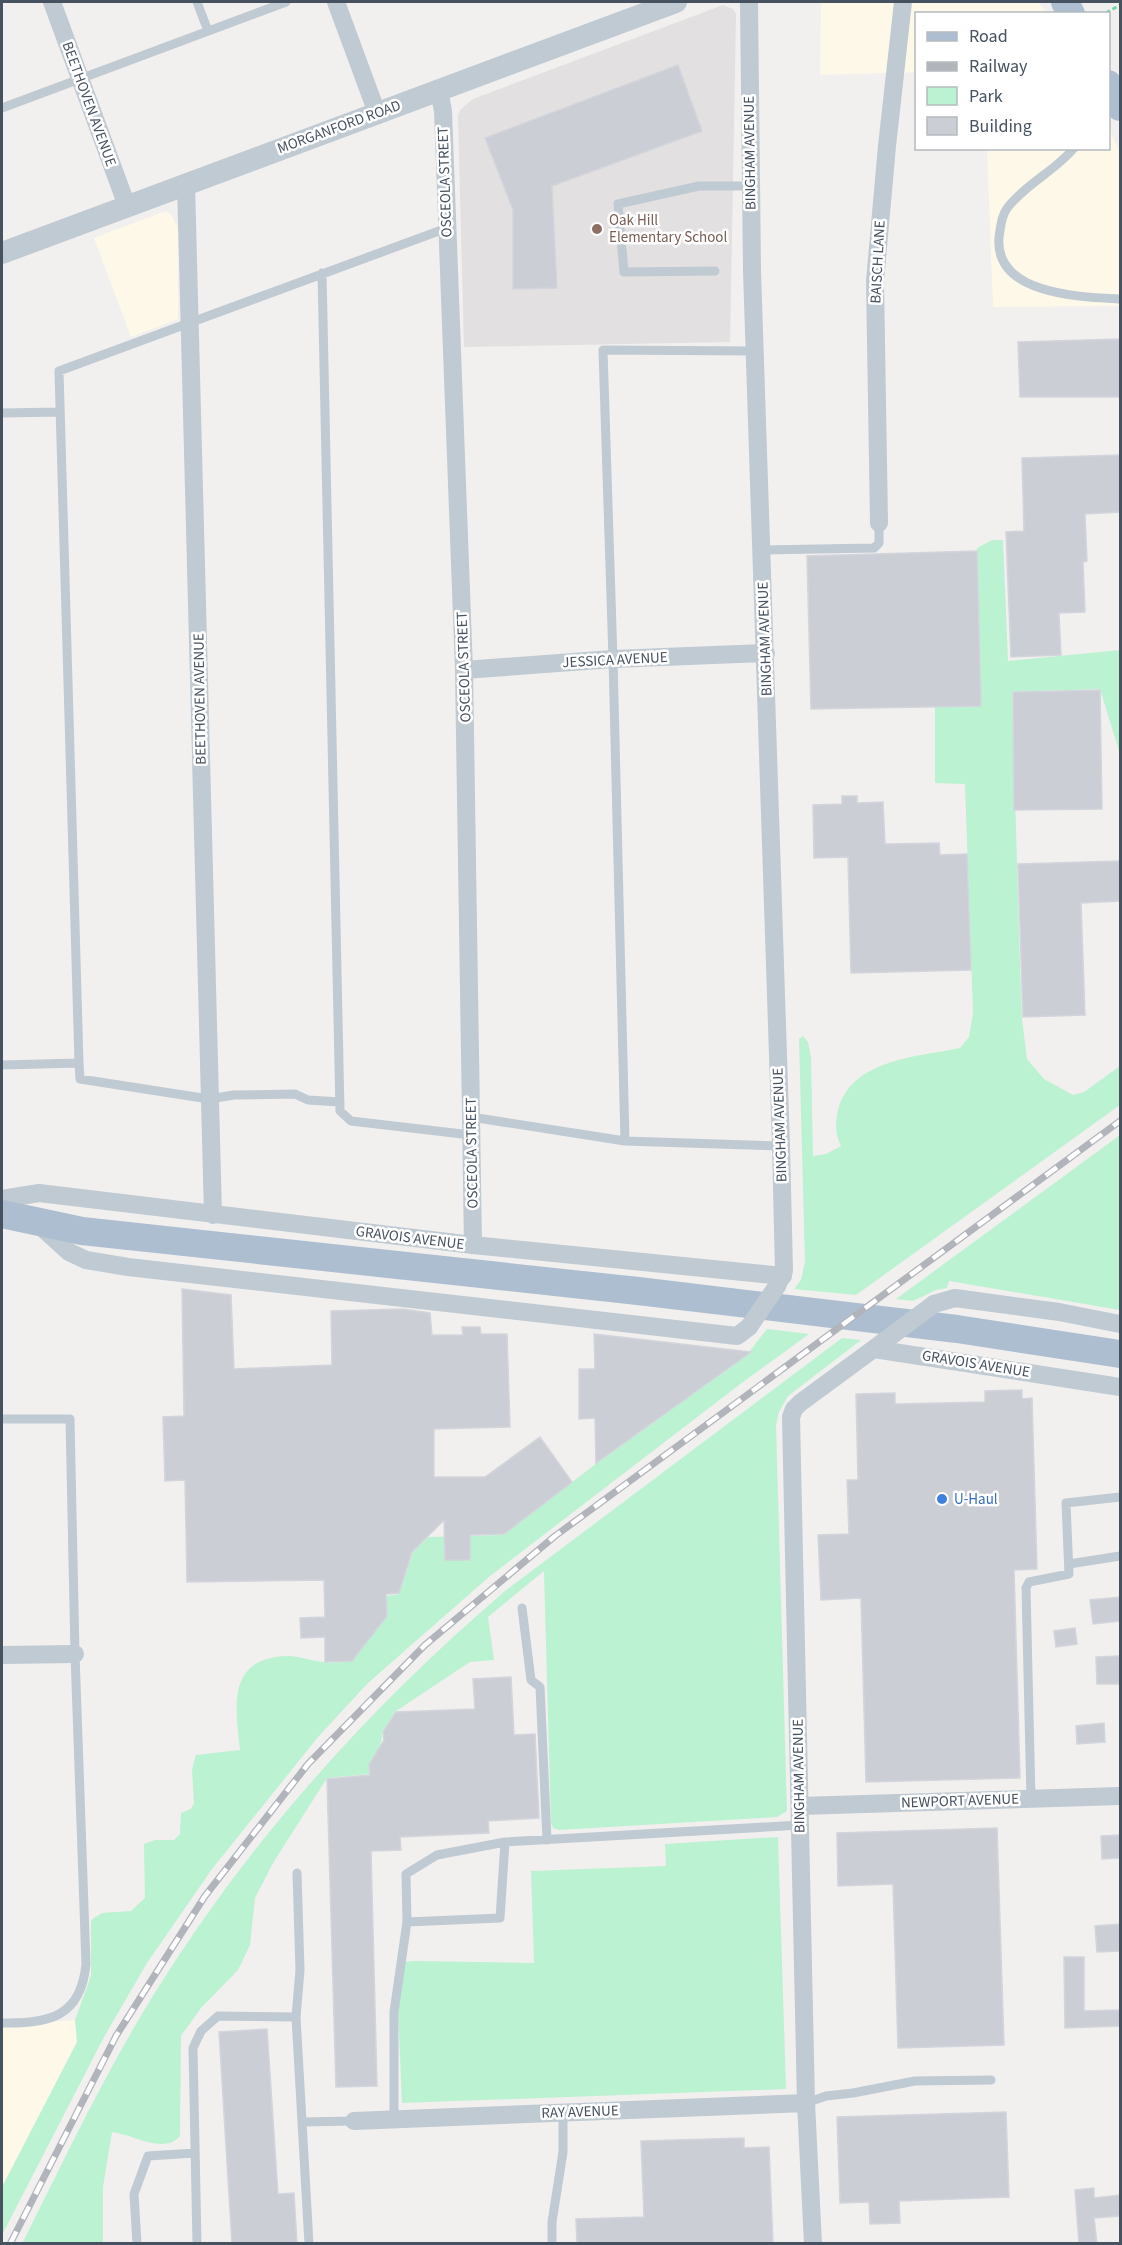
<svg xmlns="http://www.w3.org/2000/svg" width="1122" height="2245" font-family="'Source Sans 3',sans-serif">
	<rect width="100%" height="100%" fill="#f2efef"/>
	<path fill="#fdf8e8" d="M821 2H896L888 73 820 75Z
		M910 2H1039L1046 13 916 14V72L902 73Z
		M1109 130 1120 152V306L993 307 987 149 1108 148Z
		M163 212H168L172 216 178 228V319L131 337 94 238Z
		M75 2020 77 2042 2 2187V2026Z"/>
	<path fill="#e3e0e1" d="M723 5 733 9 736 14 730 342 464 347 458 116 460 110 473 99Z"/>
	<path fill="#bbf2d2" d="M992 540H1003L1008 661 1120 650V754L1100 689 1012 692 1020 964 1022 1019 1027 1059 1044 1079 1073 1095 1084 1092 1120 1066V1105L856 1295 794 1289 801 1280 805 1262 799 1039 803 1036 808 1042 811 1057 813 1156 826 1154 841 1146C836 1136 835 1126 837 1115 847 1059 917 1057 960 1048L969 1037 973 1013 965 784 935 783V707L981 705 977 548Z
		M1120 1135V1310L949 1281 947 1288 936 1290 913 1301 896 1299Z
		M767 1329 809 1334 739 1385 490 1576 368 1683 318 1737 212 1869 147 1963 104 2037 2 2235V2187L77 2042 75 2020 91 1976V1920L102 1913 131 1911 145 1898 144 1844 155 1840H174L180 1834 181 1813 191 1809 194 1803 192 1769 196 1755 240 1750C235 1705 227 1658 287 1656 299 1656 312 1661 324 1662 333 1663 343 1662 352 1661L387 1616V1596L399 1594 413 1552 428 1537 503 1535 597 1463 746 1356Z
		M842 1338 861 1340 788 1396 779 1412 776 1425 787 1811 777 1817 559 1830 553 1828 551 1823 544 1571 488 1617 494 1660 470 1662 396 1711 382 1732C384 1747 369 1758 369 1774L327 1778 273 1863 255 1898 250 1945 238 1970 201 2008 181 2036 180 2136C164 2155 132 2134 112 2132L103 2187V2243L22 2244C61 2166 98 2088 142 2014 238 1853 363 1713 505 1591Z
		M778 1837 786 2089 402 2103 398 2008 405 1962 414 1961 534 1963 531 1871 666 1866 665 1844Z"/>
	<path fill="#cbced5" stroke="#d3d5dc" stroke-width="1.5" d="M678 65 702 131 552 186 557 288 513 289V210L485 138Z
		M1120 339V397H1020L1018 342Z
		M1120 455V512L1085 514 1087 561 1083 562 1085 612 1059 613 1061 655 1011 657 1006 532 1024 531 1022 458Z
		M977 551 981 706 811 709 807 556Z
		M1100 690 1102 809 1014 810 1013 692Z
		M842 796H857V803L883 802 885 844 939 843 940 855 967 854 971 970 851 973 848 857 814 858 813 805 842 804Z
		M1120 861V901L1081 903 1085 1015 1023 1017 1018 864Z
		M182 1289 231 1295 234 1369 332 1365 331 1311 403 1309 430 1313 432 1335H463L462 1327H480L481 1334H507L510 1427 434 1429V1477H485L540 1437 572 1482 504 1534 470 1535V1560H445L444 1520 412 1552 399 1593 386 1594 387 1616 352 1661 325 1662V1637L301 1638 300 1618 325 1617 324 1580 187 1582 185 1480 165 1481 163 1417 184 1416Z
		M594 1334 751 1352 596 1463 595 1418 579 1419V1369H595Z
		M1022 1390V1399L1032 1398 1037 1569 1014 1570 1020 1778 866 1782 861 1598 821 1600 818 1535 849 1534 847 1480H858L856 1394 895 1393V1404L985 1402V1391Z
		M1120 1597V1621L1093 1624 1090 1600Z
		M1075 1628 1077 1644 1056 1647 1054 1631Z
		M1120 1656V1684H1097L1096 1657Z
		M511 1677 514 1735 535 1734 539 1818 488 1821 489 1833 400 1837 401 1850 371 1851 377 2086 336 2087 327 1779 370 1775 369 1765 384 1740 383 1732 396 1712 475 1709 473 1679Z
		M1104 1723 1105 1742 1077 1744 1076 1726Z
		M997 1828 1004 2045 898 2048 893 1884 838 1886 837 1833Z
		M1120 1835V1858L1102 1859 1101 1836Z
		M1120 1924V1951L1097 1952 1095 1926Z
		M1064 1957H1084V2011L1120 2010V2026L1065 2028Z
		M267 2029 278 2194 294 2193 297 2244H232L219 2032Z
		M1006 2112 1009 2197 899 2201 900 2223 870 2224 869 2202 840 2203 837 2117Z
		M744 2138V2148L769 2147 773 2244H577L576 2219 644 2217 641 2141Z
		M1094 2188V2198L1120 2195V2216L1094 2218 1097 2244H1079L1075 2190Z"/>
	<g fill="none" stroke-linecap="round" stroke-linejoin="round">
		<path stroke="#70d3a5" stroke-width="3" stroke-dasharray="4.5 3" stroke-linecap="butt" d="M1106 13 1120 5"/>
		<path stroke="#bfcad2" stroke-width="9" d="M197 2 208 31
			M2 108 286 2
			M1074 148C1055 171 1027 183 1008 207 1001 216 1001 226 999 237 994 295 1081 297 1120 299
			M715 271 624 272 618 204 699 186H750
			M322 273 340 1111 351 1121 471 1135
			M2 413 60 412
			M762 550 874 548 879 543V523
			M79 1063 80 1079 209 1099 234 1095 295 1094 308 1100 340 1102
			M2 1065 79 1063 59 371 447 228
			M471 1117 625 1141 781 1146
			M625 1141 613 659 603 350 755 351
			M2 1419H70L75 1654 86 1964C81 2017 49 2024 2 2023
			M1069 1564 1120 1556
			M522 1608 531 1680 540 1687 547 1840
			M1031 1799 1026 1588 1029 1582 1069 1574 1066 1503 1120 1497
			M505 1842 801 1825
			M296 2017 300 1970 297 1873
			M806 2103 826 2096 853 2093 915 2081 991 2080
			M394 2120V2012L407 1922 500 1918 505 1842 437 1855 406 1874 407 1922
			M302 2122 354 2121
			M137 2244 134 2194 148 2156 195 2153
			M197 2244 193 2048 201 2031 218 2016 296 2017 309 2244
			M552 2244V2222L563 2152V2113"/>
		<path stroke="#bfcad2" stroke-width="18" d="M52 2 127 206
			M336 2 377 113
			M749 2 752 271 781 1146 784 1271 777 1286
			M439 90 443 111 464 670 473 1245
			M186 184 213 1215
			M879 523 875 281 887 146 903 2
			M464 670 613 659 766 653
			M2 1199 39 1193 473 1245 783 1276
			M37 1223 69 1252 86 1260 128 1267 737 1336 749 1327
			M934 1304 955 1298 1059 1312 1120 1324
			M874 1349 1120 1387
			M2 1655 75 1654
			M800 1806 1120 1796
			M354 2121 806 2103
			M813 2244 806 2103 791 1417 794 1409 800 1403 883 1342"/>
		<path stroke="#bfcad2" stroke-width="22" d="M2 253 676 2"/>
		<path stroke="#adbed0" stroke-width="28" d="M1065 2 1071 14
			M1108 84 1120 107
			M2 1214 82 1231 638 1291 957 1329 1120 1354"/>
		<defs>
			<path id="rail" d="M10 2244 116 2036 205 1896 308 1764 425 1645 555 1536 1120 1121"/>
		</defs>
		<use href="#rail" stroke="#b1b4ba" stroke-width="7"/>
		<use href="#rail" stroke="#fff" stroke-width="4.5" stroke-dasharray="14" stroke-linecap="butt"/>
		<path stroke="#bfcad2" stroke-width="18" d="M749 1327 777 1286
			M883 1342 934 1304"/>
	</g>
	<circle fill="#8d6e63" stroke="#fff" stroke-width="2" cx="597" cy="229" r="6"/>
	<circle fill="#3f7fe0" stroke="#fff" stroke-width="2" cx="942" cy="1499" r="6"/>
	<g text-anchor="middle" dominant-baseline="central" stroke-width="5" stroke-linejoin="round" paint-order="stroke">
		<g font-size="15" fill="#46525f" stroke="#fff">
			<text transform="translate(89 104) rotate(70)">BEETHOVEN AVENUE</text>
			<text transform="translate(339 127) rotate(-20)">MORGANFORD ROAD</text>
			<text transform="translate(750 153) rotate(-91)">BINGHAM AVENUE</text>
			<text transform="translate(445 182) rotate(-92)">OSCEOLA STREET</text>
			<text transform="translate(878 262) rotate(-87)">BAISCH LANE</text>
			<text transform="translate(765 639) rotate(-92)">BINGHAM AVENUE</text>
			<text transform="translate(615 660) rotate(-3)">JESSICA AVENUE</text>
			<text transform="translate(464 667) rotate(-92)">OSCEOLA STREET</text>
			<text transform="translate(200 699) rotate(-91)">BEETHOVEN AVENUE</text>
			<text transform="translate(780 1125) rotate(-92)">BINGHAM AVENUE</text>
			<text transform="translate(472 1153) rotate(-91)">OSCEOLA STREET</text>
			<text transform="translate(410 1238) rotate(7)">GRAVOIS AVENUE</text>
			<text transform="translate(976 1364) rotate(9)">GRAVOIS AVENUE</text>
			<text transform="translate(799 1776) rotate(-91)">BINGHAM AVENUE</text>
			<text transform="translate(960 1801) rotate(-2)">NEWPORT AVENUE</text>
			<text transform="translate(580 2112) rotate(-2)">RAY AVENUE</text>
		</g>
		<g font-size="15" fill="#785e54" stroke="#fff" text-anchor="start">
			<text x="609" y="220">Oak Hill<tspan x="609" dy="17">Elementary School</tspan></text>
		</g>
		<g font-size="15" fill="#366cbe" stroke="#fff" text-anchor="start">
			<text x="954" y="1499">U-Haul</text>
		</g>
	</g>
	<rect width="1122" height="2245" fill="none" stroke="#46525f" stroke-width="6"/>
	<rect x="915" y="12" width="195" height="138" fill="#ffffff" stroke="#b5babf" stroke-width="1.5"/>
	<rect x="927" y="32" width="30" height="9" fill="#adbed0" stroke="#b5babf" stroke-width="1.5"/>
	<text x="969" y="42" font-size="18" fill="#46525f">Road</text>
	<rect x="927" y="62" width="30" height="9" fill="#b1b4ba" stroke="#b5babf" stroke-width="1.5"/>
	<text x="969" y="72" font-size="18" fill="#46525f">Railway</text>
	<rect x="927" y="87" width="30" height="18" fill="#bbf2d2" stroke="#b5babf" stroke-width="1.5"/>
	<text x="969" y="102" font-size="18" fill="#46525f">Park</text>
	<rect x="927" y="117" width="30" height="18" fill="#cbced5" stroke="#b5babf" stroke-width="1.5"/>
	<text x="969" y="132" font-size="18" fill="#46525f">Building</text>
</svg>
